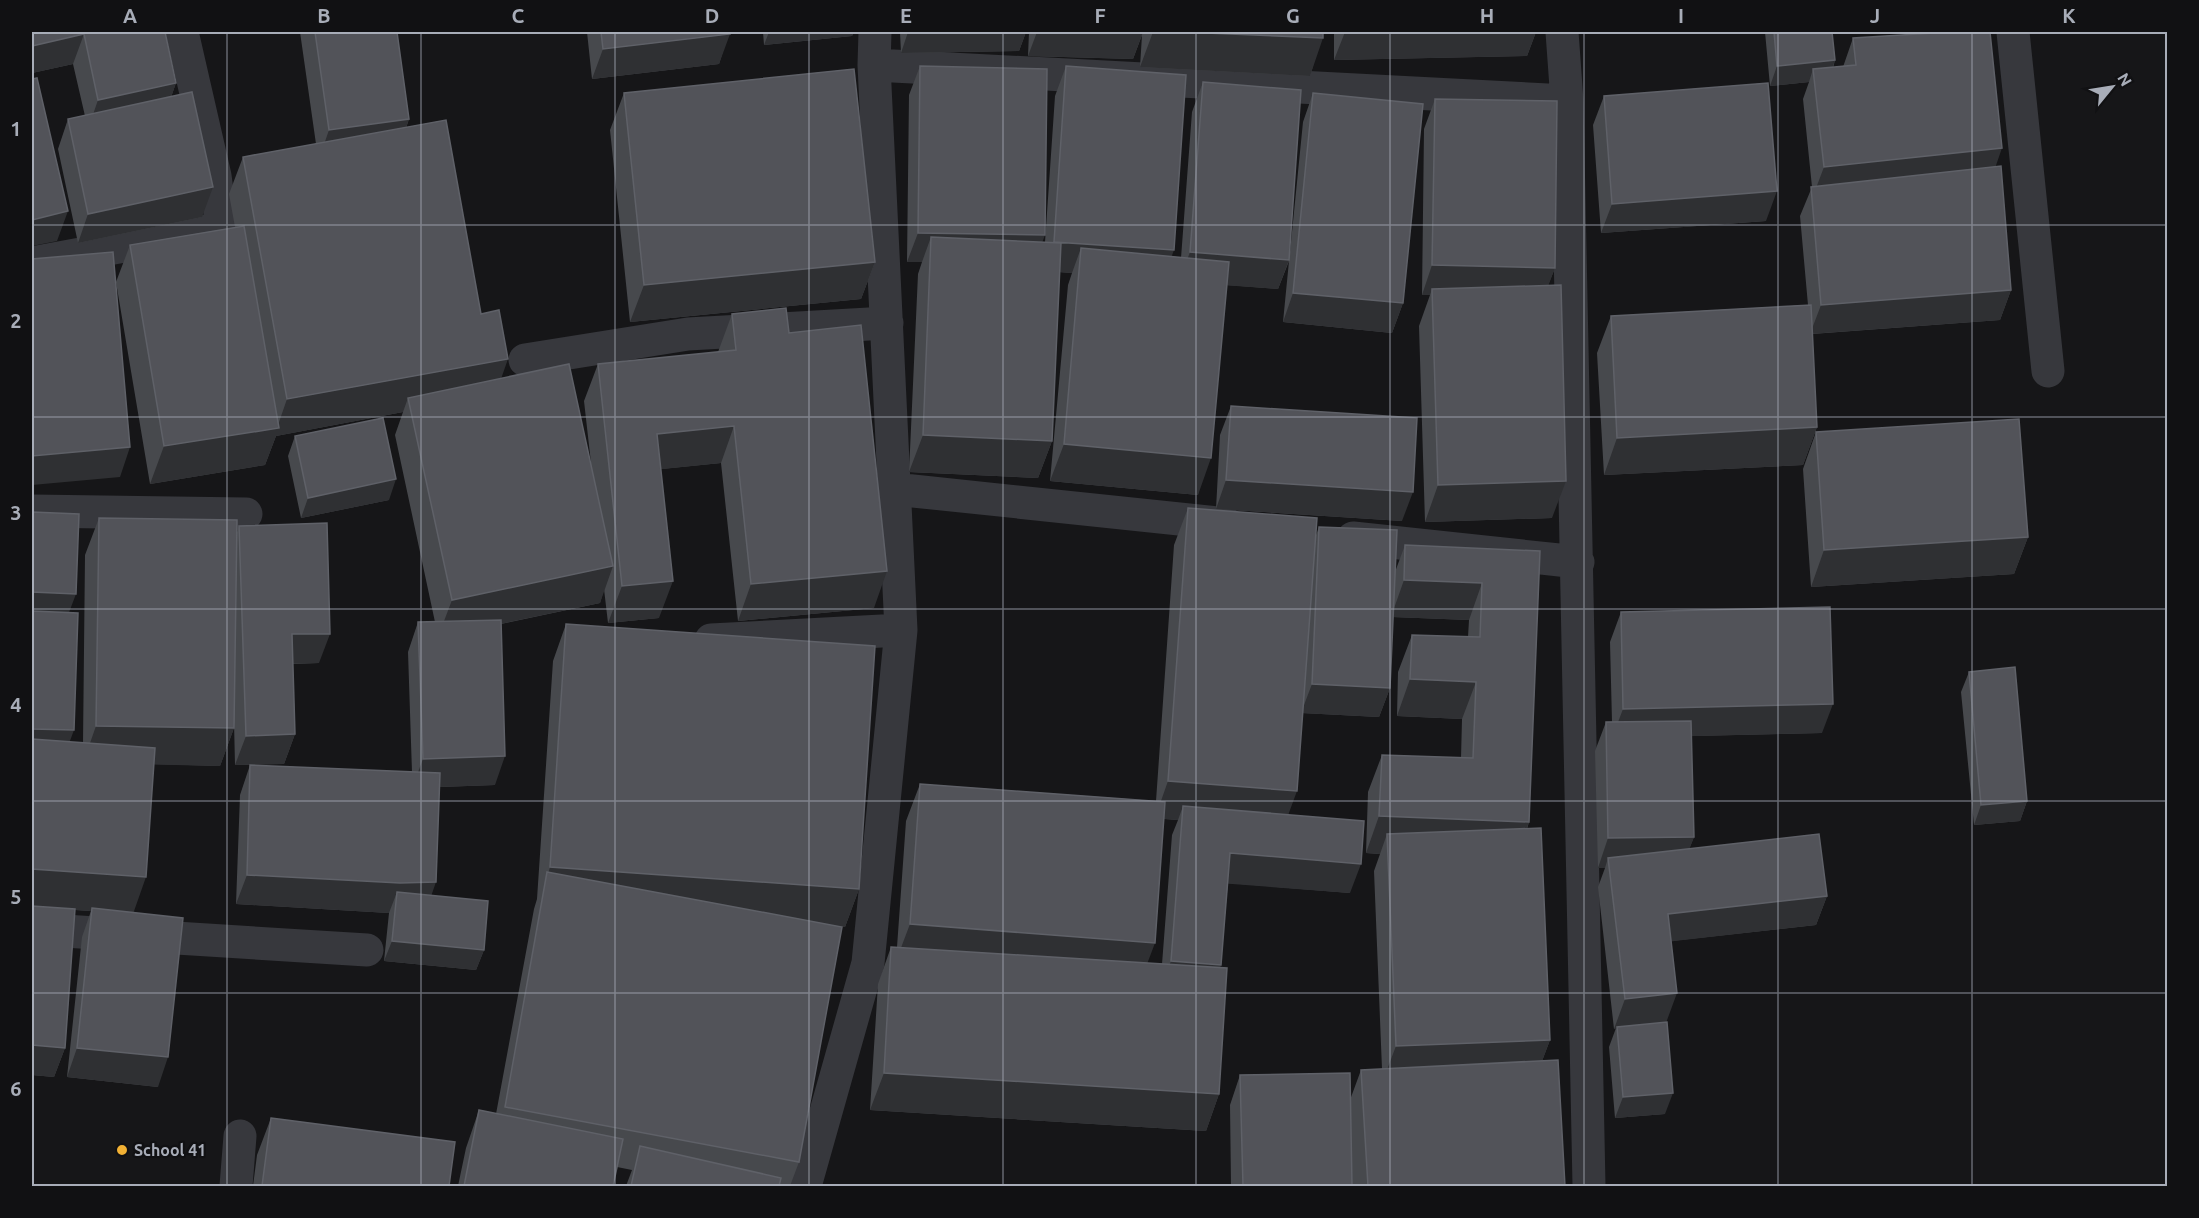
<svg xmlns="http://www.w3.org/2000/svg" width="2199" height="1218" font-family="Ubuntu,sans-serif">
	<rect width="100%" height="100%" fill="#161618"/>
	<g fill="none" stroke-linecap="round" stroke-linejoin="round">
		<path stroke="#37383d" stroke-width="33" d="M1562 32 1567 101 1589 1186
			M2013 32 2048 371
			M874 65 1567 101
			M32 263 222 228 215 176 182 32
			M525 360 688 334 887 323
			M894 489 1227 524
			M32 511 246 514
			M1353 538 1578 562
			M711 640 901 630
			M32 929 367 950
			M236 1186 240 1136
			M805 1186 868 963 901 630 874 65 875 32"/>
	</g>
	<path fill="#47494d" fill-rule="evenodd" d="M32 32H165L176 83 171 97 202 217 78 243 58 149 68 119 85 116 73 64 32 73Z
		M300 32H397L409 119 406 128 481 314 501 378 591 463 584 401 598 364 718 352 732 314 789 333 874 608 738 621 721 463 661 469 659 618 608 623 604 589 600 603 501 624 495 785 440 787 431 896 484 950 476 970 384 961 389 913 236 904 240 795 250 765 412 772 408 652 418 622H435L395 435 403 412 276 436 265 465 150 484 116 282 130 245 235 227 229 194 243 157 316 144Z
		M587 32H729L719 64 592 79Z
		M763 32H854L852 36 764 45Z
		M900 32H1026L1019 51 901 53Z
		M1029 32H1323L1310 76 1140 67 1142 35 1133 59 1028 56Z
		M1334 32H1536L1527 56 1334 60Z
		M1765 32H1832L1835 60 1833 68 1843 67 1853 38 1996 166 2011 290 2000 320 1812 334 1817 427 1803 465 1604 475 1597 353 1611 316 1808 305 1800 216 1812 187 1803 99 1809 82 1770 86Z
		M920 66 1042 242H1045L1055 96 1066 66 1172 257 1181 258 1192 112 1203 82 1290 252 1303 122 1313 93 1403 303 1392 333 1283 322 1289 261 1278 289 1227 285 1198 495 1050 481 1068 285 1072 273 1059 272 1052 441 1038 478 909 472 918 274 922 262H907L909 95Z
		M624 93 875 262 861 299 630 322 610 130Z
		M1604 96 1766 221 1601 233 1593 125Z
		M1435 99 1555 268 1548 285 1552 518 1425 522 1419 326 1430 295H1422L1424 129Z
		M1231 406 1402 521 1216 509 1220 435Z
		M1816 432 2028 537 2014 574 1811 587 1803 469Z
		M295 436 389 500 301 518 288 456Z
		M1188 508 1316 535 1319 527 1395 572 1405 545 1540 551 1529 822 1527 829 1550 1040 1542 1061 1565 1186H1231L1230 1105 1240 1075 1350 1100 1361 1070 1382 1069 1374 871 1380 854 1366 853 1368 792 1382 755 1461 758 1462 719 1397 716 1398 672 1412 635 1468 637 1469 620 1393 617 1390 688 1379 717 1302 713 1288 815 1350 893 1228 883 1220 968 1219 1094 1206 1131 870 1110 878 984 891 947H897L906 821 920 784 1156 801 1174 545ZM1164 819 1178 820 1172 835 1162 964 1147 963Z
		M32 512 69 612V742L83 743 85 555 99 518 237 532 239 526 319 663 292 664 295 734 284 764 235 765 234 722V728L220 766 154 764 133 912 158 1087 67 1077 82 937 91 911 75 910 65 1048 54 1077 32 1075Z
		M1621 612 1822 733 1691 736 1694 837 1689 849 1827 896 1816 925 1671 941 1666 1023 1665 1114 1615 1118 1609 1047 1616 1028 1614 1029 1598 887 1605 868H1598L1595 751 1606 722H1612L1610 642Z
		M566 624 859 889 845 927 834 926 799 1162 790 1186H626L632 1170 617 1167 613 1186H458L466 1148 479 1110 496 1114 534 909 537 899 553 661Z
		M1969 672 2027 801 2020 821 1974 825 1961 692Z
		M271 1118 449 1186H253L257 1155Z"/>
	<path fill="#2f3033" d="M769 32H854L852 36 764 45Z
		M908 32H1026L1019 51 901 53Z
		M1037 32H1143L1133 59 1028 56Z
		M1153 32H1182L1323 38 1310 76 1140 67Z
		M1345 32H1536L1527 56 1334 60Z
		M84 34 73 64 32 73V46Z
		M730 34 719 64 592 79 603 49Z
		M1835 60 1828 81 1813 69 1809 82 1770 86 1777 66Z
		M176 83 166 112 88 129 98 100Z
		M409 119 399 148 319 159 329 130Z
		M2002 148 1992 177 1813 196 1824 167Z
		M213 187 202 217 78 243 88 214Z
		M1777 191 1766 221 1601 233 1612 204Z
		M68 211 57 241 32 246V220Z
		M918 233 1045 235 1034 265 931 237 922 262H907Z
		M1054 242 1174 250 1163 280 1081 248 1072 273 1043 271Z
		M1190 252 1289 260 1278 289 1179 282Z
		M875 262 861 299 630 322 644 285Z
		M1432 265 1555 268 1544 297 1432 289 1430 295H1422Z
		M2011 290 2000 320 1810 334 1821 305Z
		M1293 293 1403 303 1392 333 1283 322Z
		M508 359 495 396 408 398 403 412 276 436 265 465 150 484 164 446 277 428 287 399Z
		M734 426 721 463 644 471 657 434Z
		M1817 427 1803 465 1604 475 1617 438Z
		M923 435 1052 441 1038 478 909 472Z
		M1064 444 1211 458 1198 495 1050 481Z
		M130 447 120 477 32 485V456Z
		M396 479 389 500 301 518 308 498Z
		M1226 480 1413 492 1402 521 1216 509Z
		M1566 481 1552 518 1425 522 1438 485Z
		M2028 537 2014 574 1811 587 1824 550Z
		M613 566 600 603 438 637 452 600Z
		M887 571 874 608 738 621 751 584Z
		M1404 580 1482 583 1469 620 1391 617Z
		M673 581 659 618 608 623 622 586Z
		M32 592 76 594 65 623 32 622Z
		M292 634H330L319 663 281 664Z
		M1410 679 1476 682 1462 719 1397 716Z
		M1312 684 1390 688 1379 717 1301 713Z
		M1833 704 1822 733 1612 738 1623 709Z
		M96 726 234 728 220 766 83 763Z
		M32 729 74 730 63 760 32 758Z
		M295 734 284 764 235 765 246 736Z
		M505 756 495 785 412 788 423 759Z
		M1168 781 1297 791 1283 829 1183 806 1178 820 1155 818Z
		M2027 801 2020 821 1974 825 1981 805Z
		M1379 816 1529 822 1516 859 1387 834 1380 854 1366 853Z
		M1694 837 1683 866 1608 858 1605 868H1598L1608 838Z
		M1230 853 1361 864 1350 893 1219 883Z
		M550 867 859 889 845 927 541 905 546 881Z
		M32 869 146 877 133 914 92 908 91 911 32 907Z
		M247 875 436 882 426 911 397 892 389 913 236 904Z
		M1827 896 1816 925 1657 943 1668 914Z
		M910 924 1155 943 1141 980 896 961Z
		M392 941 484 950 476 970 384 961Z
		M1171 961 1221 965 1210 994 1160 990Z
		M1677 993 1666 1023 1614 1029 1625 999Z
		M1550 1040 1536 1077 1382 1083 1396 1046Z
		M32 1045 65 1048 54 1077 32 1075Z
		M77 1048 168 1057 158 1087 67 1077Z
		M884 1073 1219 1094 1206 1131 870 1110Z
		M1673 1093 1665 1114 1615 1118 1623 1097Z"/>
	<path fill="#525359" stroke="#5f6168" stroke-width="1.5" d="M32 32H165L176 83 98 100 84 34 32 46Z
		M315 32H397L409 119 329 130Z
		M601 32H729L730 34 603 49Z
		M1182 32H1323V38Z
		M1774 32H1832L1835 60 1777 66Z
		M1951 32H1990L2002 148 1824 167 1813 69 1856 65 1853 38Z
		M920 66 1047 69 1045 235 918 233Z
		M1066 66 1186 75 1174 250 1054 242Z
		M854 69 875 262 644 285 624 93Z
		M37 78 68 211 32 220V79Z
		M1203 82 1301 90 1289 260 1190 252Z
		M1768 83 1777 191 1612 204 1604 96Z
		M192 92 213 187 88 214 68 119Z
		M1313 93 1423 104 1403 303 1293 293Z
		M1435 99 1557 101 1555 268 1432 265Z
		M446 120 481 314 499 310 508 359 287 399 243 157Z
		M2001 166 2011 290 1821 305 1811 187Z
		M244 226 279 428 164 446 130 245Z
		M931 237 1061 243 1052 441 923 435Z
		M1081 248 1229 262 1211 458 1064 444Z
		M113 252 130 447 32 456V259Z
		M1561 285 1566 481 1438 485 1432 289Z
		M1811 305 1817 427 1617 438 1611 316Z
		M786 308 789 333 861 325 887 571 751 584 734 426 657 434 673 581 622 586 598 364 736 350 732 314Z
		M569 364 613 566 452 600 408 398Z
		M1231 406 1417 418 1413 492 1226 480Z
		M383 418 396 479 308 498 295 436Z
		M2019 419 2028 537 1824 550 1816 432Z
		M1188 508 1317 518 1297 791 1168 781Z
		M32 512 79 514 76 594 32 592Z
		M99 518 237 520 234 728 96 726Z
		M327 523 330 634H292L295 734 246 736 239 526Z
		M1319 527 1397 530 1390 688 1312 684Z
		M1405 545 1540 551 1529 822 1379 816 1382 755 1473 758 1476 682 1410 679 1412 635 1480 637 1482 583 1404 580Z
		M1830 607 1833 704 1623 709 1621 612Z
		M32 611 78 613 74 730 32 729Z
		M501 620 505 756 423 759 418 622Z
		M566 624 875 646 859 889 550 867Z
		M2015 667 2027 801 1981 805 1969 672Z
		M1691 721 1694 837 1608 838 1606 722Z
		M32 739 155 748 146 877 32 869Z
		M250 765 440 773 436 882 400 883 247 875Z
		M920 784 1165 802 1155 943 910 924Z
		M1183 806 1364 821 1361 864 1230 853 1221 965 1171 961Z
		M1541 828 1550 1040 1396 1046 1387 834Z
		M1819 834 1827 896 1668 914 1677 993 1625 999 1608 858Z
		M547 872 842 927 799 1162 505 1107Z
		M397 892 488 901 484 950 392 941Z
		M32 906 75 909 65 1048 32 1045Z
		M92 908 183 918 168 1057 77 1048Z
		M891 947 1227 968 1219 1094 884 1073Z
		M1667 1022 1673 1093 1623 1097 1617 1027Z
		M1558 1060 1565 1186H1368L1361 1070Z
		M1350 1073 1352 1186H1243L1240 1075Z
		M479 1110 623 1139 613 1186H464Z
		M271 1118 455 1142 449 1186H262Z
		M640 1146 781 1178 779 1186H631Z"/>
	<path fill="none" stroke="#a8adb8" stroke-width="1.5" stroke-opacity="0.55" d="M227 32V1186M421 32V1186M615 32V1186M809 32V1186M1003 32V1186M1196 32V1186M1390 32V1186M1584 32V1186M1778 32V1186M1972 32V1186M32 225H2168M32 417H2168M32 609H2168M32 801H2168M32 993H2168"/>
	<circle fill="#f2b134" stroke="#111113" stroke-width="2" cx="122" cy="1150" r="6"/>
	<g text-anchor="middle" dominant-baseline="central" stroke-width="4.5" stroke-linejoin="round" paint-order="stroke">
		<g font-size="16" font-weight="bold" fill="#a8adb8" stroke="#111113" text-anchor="start">
			<text x="134" y="1150">School 41</text>
		</g>
	</g>
	<rect width="2199" height="1218" fill="none" stroke="#111113" stroke-width="66"/>
	<g transform="translate(2112 87) rotate(60)" stroke="#111113" stroke-width="4.5" paint-order="stroke">
	<path d="M0-4.5L10 22L0 15L-10 22Z" fill="#a8adb8"/>
	<text y="-9" font-size="16" font-weight="bold" text-anchor="middle" fill="#a8adb8">N</text>
	</g>
	<rect x="33" y="33" width="2133" height="1152" fill="none" stroke="#a8adb8" stroke-width="2"/>
	<g font-size="20" text-anchor="middle" font-weight="bold" fill="#a8adb8">
		<text x="130" y="23">A</text>
		<text x="324" y="23">B</text>
		<text x="518" y="23">C</text>
		<text x="712" y="23">D</text>
		<text x="906" y="23">E</text>
		<text x="1100" y="23">F</text>
		<text x="1293" y="23">G</text>
		<text x="1487" y="23">H</text>
		<text x="1681" y="23">I</text>
		<text x="1875" y="23">J</text>
		<text x="2069" y="23">K</text>
		<text x="16" y="136">1</text>
		<text x="16" y="328">2</text>
		<text x="16" y="520">3</text>
		<text x="16" y="712">4</text>
		<text x="16" y="904">5</text>
		<text x="16" y="1096">6</text>
	</g>
</svg>
